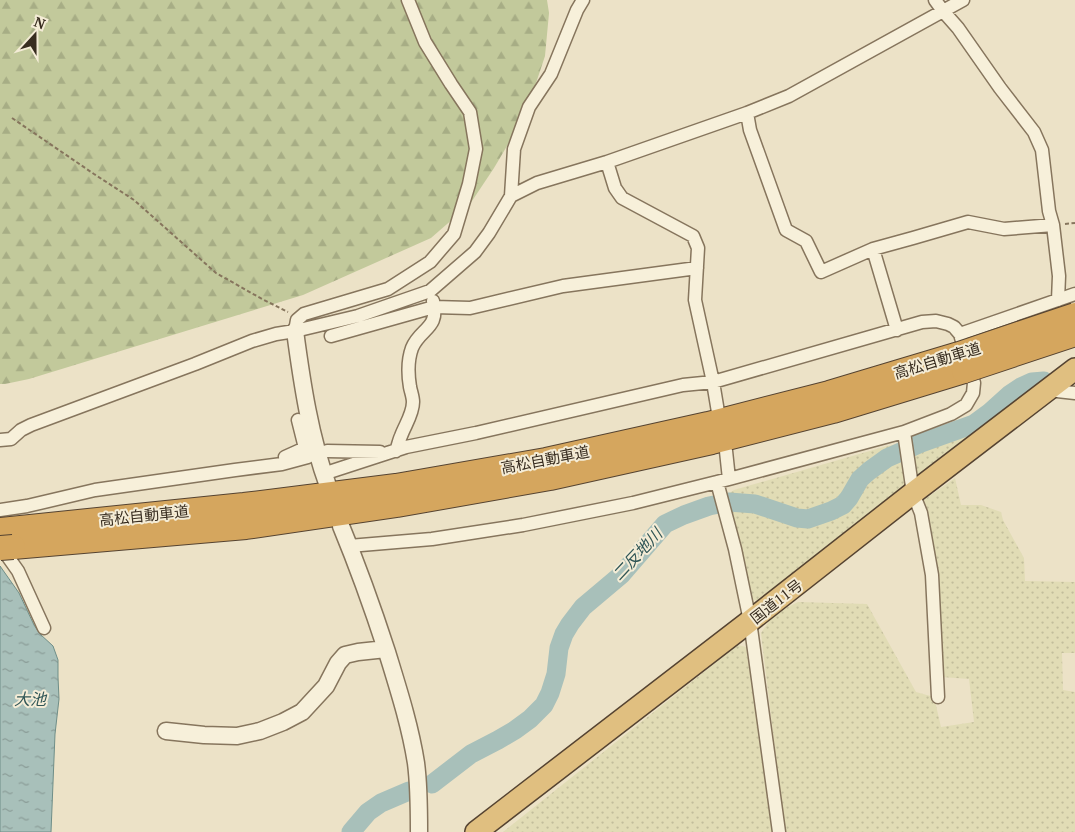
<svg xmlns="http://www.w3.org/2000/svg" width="1075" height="832" font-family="'PT Serif','Noto Sans JP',serif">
	<defs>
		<pattern id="farmland-dots" width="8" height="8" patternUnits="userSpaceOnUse" patternTransform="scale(1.25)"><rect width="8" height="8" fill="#e1dcb5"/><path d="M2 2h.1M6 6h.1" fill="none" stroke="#c2bd9b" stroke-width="1.8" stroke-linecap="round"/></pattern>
		<pattern id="forest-firs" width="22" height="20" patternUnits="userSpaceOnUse" patternTransform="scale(1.25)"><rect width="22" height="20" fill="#c2c99b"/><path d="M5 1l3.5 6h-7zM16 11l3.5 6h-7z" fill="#a7ad85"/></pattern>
		<pattern id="water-ripples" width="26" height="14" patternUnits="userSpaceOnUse" patternTransform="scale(1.25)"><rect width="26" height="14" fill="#a8c0ba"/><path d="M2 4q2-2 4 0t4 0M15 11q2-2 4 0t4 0" fill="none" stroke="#8a9c97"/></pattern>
	</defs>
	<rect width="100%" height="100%" fill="#ece2c7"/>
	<path fill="url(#farmland-dots)" d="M1017 387 1036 388 761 602 752 599 728 494 734 490 887 446 947 438Z
		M955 478 961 505H981L1001 512 1003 520 1024 558 1025 581 1075 582V653H1062L1063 690 1075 692V832H785L761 633 774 614 798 602 867 604 916 692 934 697 941 727 974 722 969 679 942 677 921 502Z
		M738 645 746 647 761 739 773 832H503Z"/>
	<path fill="url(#forest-firs)" d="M0 0H547L549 13 545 56 533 92 507 146 494 168 470 204 431 238 303 295 29 379 5 384H0Z"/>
	<path fill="url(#water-ripples)" stroke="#6f8e88" d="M0 566 19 593 34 625 40 634 53 646 58 660V677L59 699 55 734 51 832H0Z"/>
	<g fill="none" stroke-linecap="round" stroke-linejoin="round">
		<path stroke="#a8c0ba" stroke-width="19" d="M432 784 471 754 498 740 515 730 530 719 544 705 550 693 556 674 559 648 564 634 570 624 583 607 621 575 665 524 684 515 709 506 729 502 755 504 797 518 808 519 831 511 843 505 849 498 860 479 869 471 887 458 921 443 974 424 989 413 1009 395 1021 387 1032 382 1044 381
			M351 832 368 812 381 803 409 791"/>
		<defs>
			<path id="minor" d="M935 0 943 11 958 28 1000 88 1034 132 1042 150 1049 211 1053 225 1059 276 1058 300
				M747 113 750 130 786 230 806 241 821 272 873 249 913 238 968 222 1004 229 1053 225
				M607 162 615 188 622 198 693 236 698 248 695 300 713 382 718 412
				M511 196 514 149 529 107 551 74 577 10 583 0
				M873 249 897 330
				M295 331 297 320 304 314 388 289 430 262 454 234 469 184 476 149 470 112 451 84 425 42 408 0
				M960 334 1075 294
				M331 336 434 307 470 308 563 286 697 268
				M1048 390 1075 393
				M904 432 913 493 921 513 932 575 938 697
				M0 440 11 439 21 430 31 425 195 364 252 341 276 334 295 331 358 316 430 291 475 252 489 233 511 196 537 183 607 162 747 113 789 96 963 0
				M327 451 380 452
				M396 451C398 446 399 440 401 436 405 425 413 414 413 402 413 397 411 392 410 387 408 375 408 359 412 348 420 328 440 329 433 301
				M726 451 729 479
				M285 457 305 448 298 420
				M323 474 406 447 476 433 683 385 713 382 922 322 936 321 948 324 954 327 960 334 974 383 973 393 966 405 951 414 904 432 729 479 633 503 523 525 432 539 349 546
				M717 482 735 549 750 621 779 832
				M0 510 27 506 95 490 235 470 282 464 308 457
				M1 547 18 571 44 628"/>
			<path id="tertiary" d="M295 331C302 383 310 437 328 486
				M341 526C358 567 373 609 387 652 398 688 410 725 416 763 419 786 419 809 419 832
				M166 731 204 735 237 736 260 731 283 722 302 712 326 686 338 663 345 655 358 652 386 649"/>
			<path id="trunk" d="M476 832 750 621 913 493 1075 369"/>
			<path id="motorway" d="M0 530 244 505 396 486 546 460 708 424 829 393 959 354
				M13 547 246 527 397 505 550 478 712 442 833 411 964 371"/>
		</defs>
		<use href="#minor" stroke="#86755d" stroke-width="15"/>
		<use href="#tertiary" stroke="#86755d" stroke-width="19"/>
		<use href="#trunk" stroke="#554331" stroke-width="24"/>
		<use href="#motorway" stroke="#554331" stroke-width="26"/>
		<path stroke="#86755d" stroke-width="2" stroke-dasharray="4 2.5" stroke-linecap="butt" d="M12 118 94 174 134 200 216 273 262 299 288 312
			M1065 224 1075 223"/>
		<use href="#minor" stroke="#f7f0da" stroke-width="12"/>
		<use href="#tertiary" stroke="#f7f0da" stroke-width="16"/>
		<use href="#trunk" stroke="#e0bf80" stroke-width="21"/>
		<use href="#motorway" stroke="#d5a65e" stroke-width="24"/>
		<defs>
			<path id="motorway-bridge" d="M959 354 1075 315
				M964 371 1075 334
				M0 548 13 547"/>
		</defs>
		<use href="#motorway-bridge" stroke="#554331" stroke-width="26" stroke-linecap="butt"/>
		<use href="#motorway-bridge" stroke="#d5a65e" stroke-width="24"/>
	</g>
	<g text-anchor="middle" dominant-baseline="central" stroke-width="4" stroke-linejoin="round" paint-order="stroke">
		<g font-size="15" fill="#382d20" stroke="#f4ecd6">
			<text transform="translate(937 360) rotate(-17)">高松自動車道</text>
			<text transform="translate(545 459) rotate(-11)">高松自動車道</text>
			<text transform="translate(144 515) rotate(-6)">高松自動車道</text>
			<text transform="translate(776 601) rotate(-38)">国道11号</text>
		</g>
		<g font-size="16" font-style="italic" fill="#305656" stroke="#f4ecd6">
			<text transform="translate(637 554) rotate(-47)">二反地川</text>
			<text x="30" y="699">大池</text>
		</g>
	</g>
	<g transform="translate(35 35) rotate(21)" stroke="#f4ecd6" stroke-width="4" paint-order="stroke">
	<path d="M0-4L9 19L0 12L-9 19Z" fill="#382d20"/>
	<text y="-8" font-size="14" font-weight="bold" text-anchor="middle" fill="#382d20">N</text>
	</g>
</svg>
